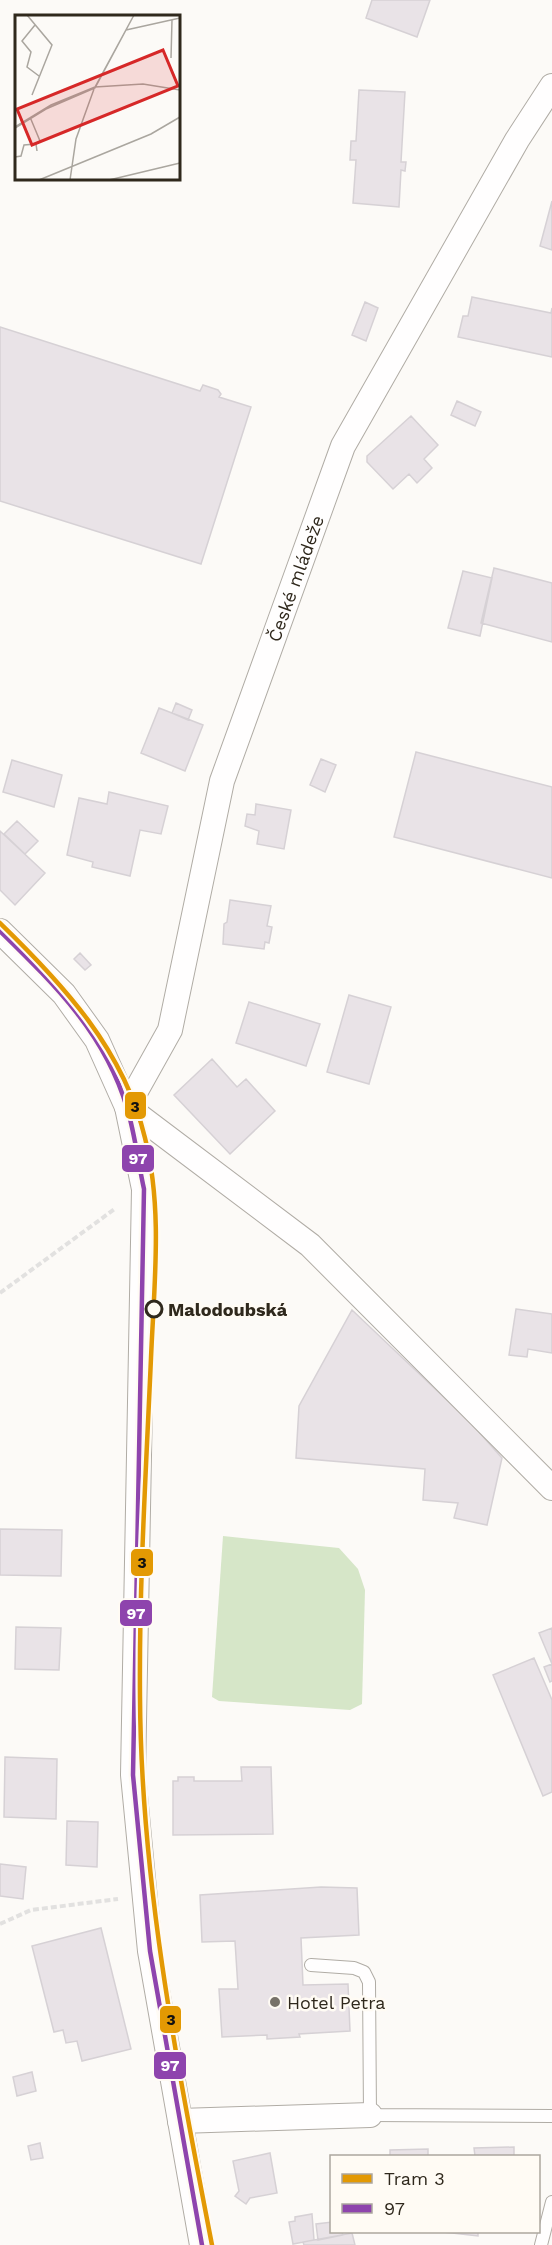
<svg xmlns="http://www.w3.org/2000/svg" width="552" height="2245" font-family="'Work Sans',sans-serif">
	<rect width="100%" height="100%" fill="#fcfaf7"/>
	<path fill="#d6e6c8" d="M223 1536 339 1548 358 1569 365 1590 362 1704 350 1710 219 1701 212 1697Z"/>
	<path fill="#e9e3e7" stroke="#d6d1d5" stroke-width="1.5" d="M372 0H430L417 37 366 18Z
		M359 90 405 92 401 162H406L405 171 401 170 399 207 353 203 356 160H350L351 141H356Z
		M552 201V250L540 246Z
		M472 297 551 313 552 308V357L458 337 463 316H468Z
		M365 302 378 308 366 341 352 335Z
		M0 327 200 391 203 385 218 390 221 394 219 397 251 407 201 564 0 501Z
		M457 401 481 412 475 426 451 415Z
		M411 416 438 445 424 459 432 468 417 483 409 474 393 489 367 462V456Z
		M494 568 552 583V642L481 623Z
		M463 571 492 578 480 636 448 628Z
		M176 703 192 710 188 720 172 713Z
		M159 708 203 725 185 771 141 753Z
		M416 752 552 787V878L394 837Z
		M321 759 336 765 325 792 310 785Z
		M12 760 62 775 54 807 3 792Z
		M109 792 168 806 161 834 140 830 130 876 92 867 93 862 67 855 79 798 107 804Z
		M256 804 291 810 284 849 257 844 259 831 245 826 247 814 255 815Z
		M17 821 38 841 25 854 4 834Z
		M0 831 45 873 15 905 0 890Z
		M230 900 271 906 267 926 272 927 269 943 265 942 264 949 223 944 224 924 227 922Z
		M80 953 91 965 85 970 74 959Z
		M349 995 391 1007 369 1084 327 1072Z
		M249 1002 320 1024 306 1066 236 1043Z
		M212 1059 237 1087 246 1079 275 1111 230 1154 174 1095Z
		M516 1309 552 1314V1353L528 1349 527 1357 509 1355Z
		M352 1310 469 1421 502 1458 487 1525 454 1518 458 1503 423 1500 425 1469 296 1458 299 1406Z
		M0 1529 62 1530 61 1576 0 1575Z
		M16 1627 61 1628 59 1670 15 1669Z
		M552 1628V1681L550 1682 544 1667 552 1664 539 1633Z
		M534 1658 552 1700V1792L543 1796 493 1675Z
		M5 1757 57 1759 56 1819 4 1817Z
		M241 1767H271L273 1834 173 1835V1781H178V1777H194V1781H242Z
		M67 1821 98 1822 97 1867 66 1865Z
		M0 1864 26 1867 23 1899 0 1896Z
		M321 1887 357 1888 359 1935 301 1938 303 1985 348 1984 350 2031 299 2034 300 2037 267 2039V2035L222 2037 219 1989H238L235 1941 202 1942 200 1895Z
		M101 1928 131 2049 82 2061 77 2041 66 2043 63 2030 54 2032 32 1946Z
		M32 2072 36 2091 17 2096 13 2077Z
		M40 2143 43 2158 31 2160 28 2146Z
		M514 2147V2156H475L474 2148Z
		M428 2149V2156H384H390V2150Z
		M270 2153 277 2193 250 2198 246 2204 235 2196 239 2191 233 2161Z
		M312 2214 314 2240 293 2244 289 2222 295 2221V2217Z
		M332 2222V2232H342L343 2235 318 2240 316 2224Z
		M443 2232H478V2236Z
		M352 2233 355 2245H304L303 2242Z"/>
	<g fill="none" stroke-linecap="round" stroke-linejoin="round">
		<defs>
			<path id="service" d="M311 1965 354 1968 364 1972 369 1982 370 2115 552 2116
				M541 2245 552 2202"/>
			<g id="minor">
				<path d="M0 931 64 994 97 1040 127 1107 144 1189 133 1775 150 1951 202 2245"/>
				<path id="s1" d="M127 1107 170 1030 222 781 343 446 517 140 552 86"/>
				<path d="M127 1107 310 1245 552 1488"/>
				<path d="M180 2121 370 2115"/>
			</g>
		</defs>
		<use href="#service" stroke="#b0aca5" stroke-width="14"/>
		<use href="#minor" stroke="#b0aca5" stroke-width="26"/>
		<path stroke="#e2e1e0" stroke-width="4" stroke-dasharray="6 3" stroke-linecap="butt" d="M0 1293 116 1208
			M0 1924 31 1910 118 1899"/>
		<use href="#service" stroke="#fffefe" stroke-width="12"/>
		<use href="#minor" stroke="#fffefe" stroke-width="24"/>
		<defs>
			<path id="bus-1" d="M0 931C54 984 105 1033 127 1108 135 1134 138 1162 144 1189L133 1775 150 1951 202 2245"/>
		</defs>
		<use href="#bus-1" stroke="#fffbf4" stroke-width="9"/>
		<use href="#bus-1" stroke="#8e44ad" stroke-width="4.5"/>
		<defs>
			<path id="tram-1" d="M0 923C63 984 124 1050 145 1138 163 1209 154 1285 151 1358 146 1471 139 1584 140 1697 141 1882 177 2064 212 2245"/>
		</defs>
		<use href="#tram-1" stroke="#fffbf4" stroke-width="9"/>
		<use href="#tram-1" stroke="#e39903" stroke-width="4.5"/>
	</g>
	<circle fill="#fffbf4" stroke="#2f281c" stroke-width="3" cx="154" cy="1309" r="8"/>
	<circle fill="#777269" stroke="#fffbf4" stroke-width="2" cx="275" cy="2002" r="6"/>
	<g text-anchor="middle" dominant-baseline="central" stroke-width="5" stroke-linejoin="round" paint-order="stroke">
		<g font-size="18" fill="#2f281c" stroke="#fffbf4">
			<text stroke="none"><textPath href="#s1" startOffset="558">České mládeže</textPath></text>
		</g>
		<g font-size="18" font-weight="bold" fill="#2f281c" stroke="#fffbf4" text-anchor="start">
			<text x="168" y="1309">Malodoubská</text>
		</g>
		<g font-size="18" fill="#2f281c" stroke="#fffbf4" text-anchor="start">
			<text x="287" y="2002">Hotel Petra</text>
		</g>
	</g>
	<g transform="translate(15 15)">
		<rect width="165" height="165" fill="#fcfaf7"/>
		<path fill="none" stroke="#aaa69f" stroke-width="1.5" d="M12 0 37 30 17 80M20 10 7 26 16 37 12 52 24 61M111 15 165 3M156 43 157 5M80 72 128 69 165 75M15 102 25 126 21 129 22 136M0 112 36 90 80 72 119 0M0 113 31 94 80 73 119 0M0 142 6 141 9 130 21 129M24 165 136 119 165 102M55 165 61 124 79 74M94 165 165 148"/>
		<path fill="#d62828" fill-opacity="0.15" stroke="#d62828" stroke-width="3" d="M148 35 163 71 17 130 2 94Z"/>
		<rect width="165" height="165" fill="none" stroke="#2f281c" stroke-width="3"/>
	</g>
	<g stroke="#fffbf4" stroke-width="2">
		<rect x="124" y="1091" width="23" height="29" rx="6" fill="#e39903"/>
		<rect x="121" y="1144" width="34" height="29" rx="6" fill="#8e44ad"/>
		<rect x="130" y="1548" width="24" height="29" rx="6" fill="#e39903"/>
		<rect x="119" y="1599" width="34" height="28" rx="6" fill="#8e44ad"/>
		<rect x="159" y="2005" width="23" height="29" rx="6" fill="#e39903"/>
		<rect x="153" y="2051" width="34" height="29" rx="6" fill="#8e44ad"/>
	</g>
	<g font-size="16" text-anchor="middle" font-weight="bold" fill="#fff">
		<text x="138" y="1164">97</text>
		<text x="136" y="1619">97</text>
		<text x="170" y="2071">97</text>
	</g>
	<g font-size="16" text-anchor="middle" font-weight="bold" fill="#111">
		<text x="135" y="1112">3</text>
		<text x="142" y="1568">3</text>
		<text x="171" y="2025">3</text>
	</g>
	<rect x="330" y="2155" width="210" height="78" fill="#fffbf4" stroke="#aca79e" stroke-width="1.5"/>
	<rect x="342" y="2174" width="30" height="9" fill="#e39903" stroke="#aca79e" stroke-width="1.5"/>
	<text x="384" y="2185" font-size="18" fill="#2f281c">Tram 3</text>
	<rect x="342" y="2204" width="30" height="9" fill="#8e44ad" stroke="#aca79e" stroke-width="1.5"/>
	<text x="384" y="2215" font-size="18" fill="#2f281c">97</text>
</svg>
